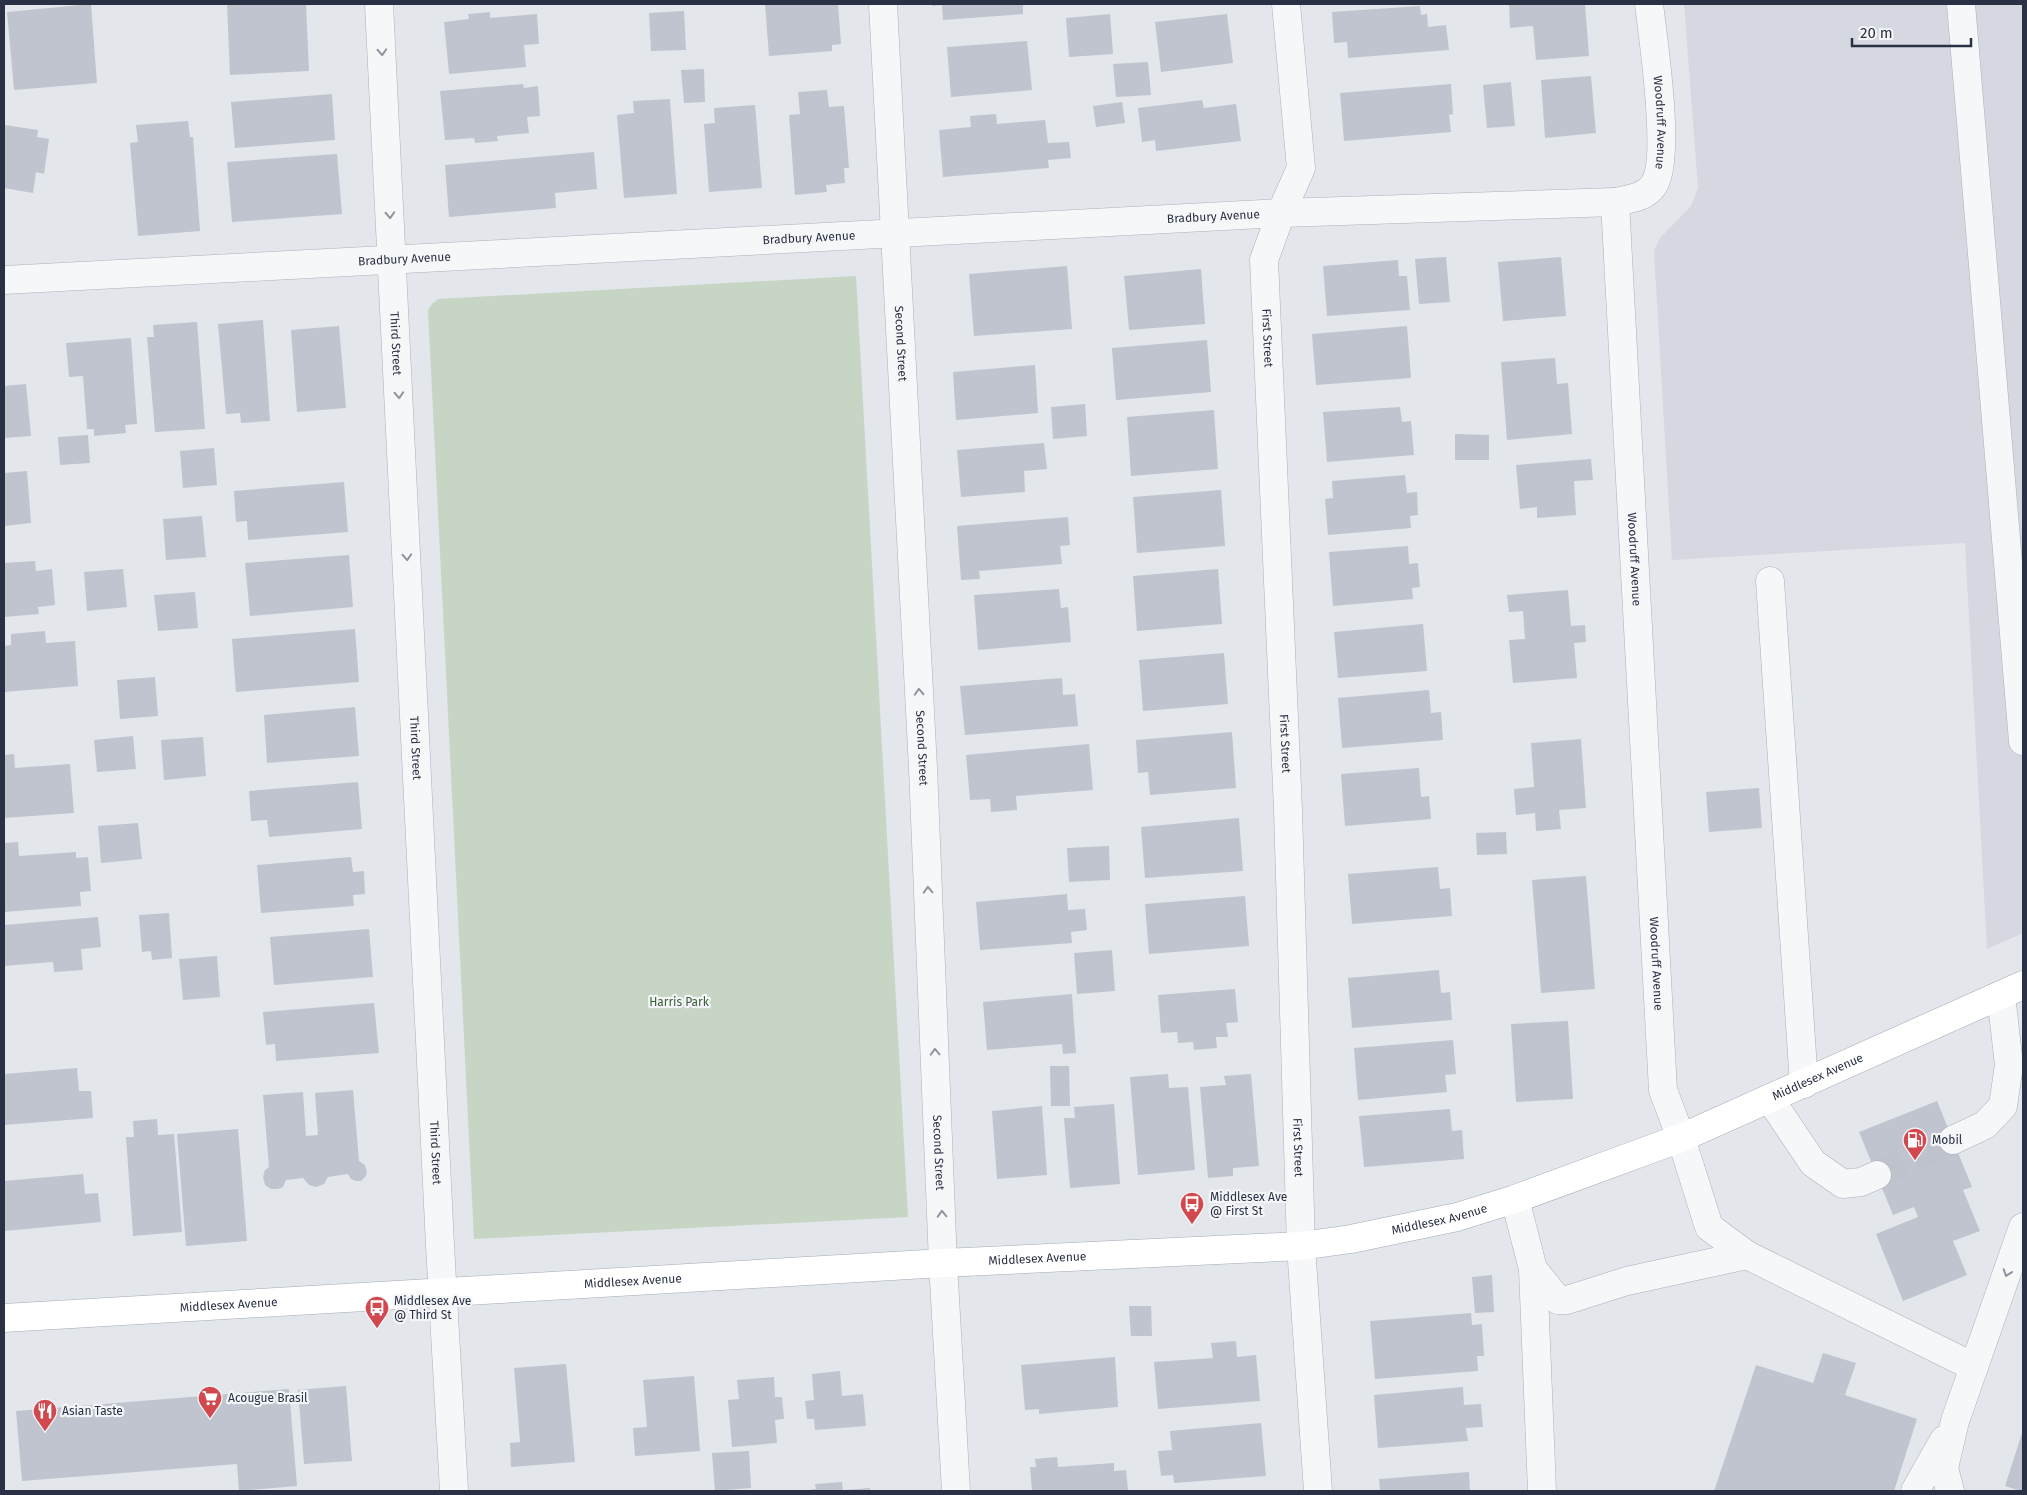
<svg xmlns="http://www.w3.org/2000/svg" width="2027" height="1495" font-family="'Fira Sans',sans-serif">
	<rect width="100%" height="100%" fill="#e3e6eb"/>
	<path fill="#d5d8e0" d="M1684 4H2023V933L1987 949 1965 543 1672 560 1654 251 1660 238 1691 206 1698 188Z"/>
	<path fill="#c7d5c4" d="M856 276 908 1217 474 1239 428 310 432 304 438 299Z"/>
	<path fill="#c0c4ce" d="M91 4 97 83 14 90 7 12Z
		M227 4H306L309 71 230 75Z
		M765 4H838L841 44 832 45V51L769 56Z
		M932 4H1023V14L943 20 942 5 932 6Z
		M1524 4H1585L1589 56 1536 60 1533 26 1510 28 1509 5Z
		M1420 6 1421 15 1427 14 1428 27 1446 25 1449 50 1348 58 1347 42 1334 43 1332 12Z
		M684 11 686 50 651 51 649 13Z
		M490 12V18L537 14 539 44 524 45 526 67 449 74 444 22 469 19 468 14Z
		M1110 14 1113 54 1069 57 1066 18Z
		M1227 14 1233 63 1161 72 1155 22Z
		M1027 41 1032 90 951 97 947 47Z
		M1148 62 1151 95 1116 97 1113 64Z
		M704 69 705 102 684 103 681 70Z
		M1591 76 1596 133 1545 138 1541 80Z
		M1511 82 1515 126 1487 128 1483 85Z
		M523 84 524 88 538 86 540 116 527 117 529 133 497 136 498 141 475 143 474 138 445 140 440 91Z
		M1451 84 1453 114 1449 115 1451 132 1344 141 1340 93Z
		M827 90 829 107 844 106 849 168H844L845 183 826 185 827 192 795 195 789 115 800 114 798 92Z
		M332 94 335 140 235 148 231 102Z
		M670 99 677 194 624 198 617 115 634 113 633 101Z
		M1202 100 1204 108 1236 104 1241 141 1156 151 1155 140 1142 142 1138 108Z
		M1122 102 1125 123 1096 127 1093 106Z
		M755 105 762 188 709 192 704 124 715 123 714 108Z
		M996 114 997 124 1045 120 1048 143 1069 142 1071 158 1048 160 1049 168 943 177 939 130 971 127 970 116Z
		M188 121 190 137H193L200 231 138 236 130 143 138 142 136 125Z
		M4 125 38 130 37 137 49 139 44 174 36 172 33 193 4 188Z
		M594 152 597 189 555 193 556 208 449 217 445 165Z
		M337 154 342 214 232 222 227 162Z
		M1446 257 1450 302 1419 304 1415 259Z
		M1561 257 1566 316 1503 321 1498 262Z
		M1398 260 1399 276H1407L1410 310 1327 316 1323 266Z
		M1067 266 1072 329 974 336 969 274Z
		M1201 269 1205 324 1129 330 1124 276Z
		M263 320 270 421 241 423 240 413 226 414 218 324Z
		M197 322 205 429 155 432 147 337H154L153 325Z
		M339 326 346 408 297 412 291 330Z
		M1407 326 1411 378 1316 385 1312 334Z
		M131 338 137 424 125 425 126 433 94 436V429H87L83 376 69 377 66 343Z
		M1207 340 1211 392 1116 400 1112 348Z
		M1555 358 1557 384 1568 383 1572 434 1507 440 1501 362Z
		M1035 365 1038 413 956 420 953 372Z
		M26 384 31 436 4 438V386Z
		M1085 404 1087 436 1053 439 1051 407Z
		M1400 407 1402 422 1411 421 1414 455 1327 462 1323 412Z
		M1214 410 1218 469 1131 476 1127 417Z
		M1455 434 1489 435V460H1455Z
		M88 435 90 463 60 465 58 437Z
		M1044 443 1047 469 1024 471 1025 492 961 497 957 450Z
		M214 448 217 485 183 488 180 451Z
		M1591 459 1593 480 1574 481 1576 515 1537 518V507L1520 509 1516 465Z
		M27 471 31 523 4 526V473Z
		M1405 475 1407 493 1417 492 1418 515 1410 516 1411 528 1328 535 1325 499 1333 498 1332 481Z
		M344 482 348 532 248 540 247 521 236 522 234 491Z
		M1221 490 1225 546 1137 553 1133 497Z
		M202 516 206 557 166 560 163 519Z
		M1068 517 1070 545 1060 546 1062 564 979 571 980 579 961 580 957 526Z
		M1408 546 1409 564 1418 563 1420 587 1412 588 1413 599 1333 606 1329 552Z
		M349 555 353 607 250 616 245 563Z
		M35 561 36 571 52 569 55 605 38 607 39 614 4 617V563Z
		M123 569 127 607 87 611 84 572Z
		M1218 569 1222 624 1137 631 1133 576Z
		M1059 589 1061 608 1068 607 1071 642 978 650 974 595Z
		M1568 590 1571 626 1585 625 1586 642 1574 643 1577 678 1513 683 1509 640 1525 639 1523 611 1509 612 1507 595Z
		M195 592 198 628 158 631 154 595Z
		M1423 624 1427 671 1338 678 1334 632Z
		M355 629 359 682 236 692 232 639Z
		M45 631 46 643 75 641 78 686 4 692V646L11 645V634Z
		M1224 653 1228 704 1143 711 1139 660Z
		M155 677 158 716 120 719 117 680Z
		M1062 678 1063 695 1075 694 1078 726 965 735 960 686Z
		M1429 690 1431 713 1441 712 1443 740 1342 748 1338 698Z
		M355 707 359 756 267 763 264 715Z
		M1232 732 1236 788 1150 795 1148 772 1138 773 1136 740Z
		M133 736 136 769 97 772 94 740Z
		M203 737 206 776 164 780 161 740Z
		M1581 739 1586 808 1559 810 1561 829 1536 831 1535 813 1516 815 1514 789 1534 787 1531 743Z
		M1089 744 1093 790 1016 796 1017 810 991 812 990 799 970 800 966 755Z
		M14 754 15 768 70 764 74 813 4 818V755Z
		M1419 768 1421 797 1429 796 1431 819 1345 826 1341 774Z
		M358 782 362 829 269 837 267 820 251 821 249 791Z
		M1759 788 1762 828 1709 832 1706 792Z
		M1239 818 1243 871 1145 878 1141 827Z
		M138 823 142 859 101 863 98 826Z
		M1506 832 1507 854 1477 855 1476 833Z
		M18 842 19 856 76 852V858L88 857 91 891 80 892 81 906 4 912V843Z
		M1109 846 1110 880 1069 882 1067 848Z
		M351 857 353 872 364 871 365 894 353 895 354 906 261 913 257 865Z
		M1438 867 1440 889 1450 888 1452 916 1352 924 1348 874Z
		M1586 876 1595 989 1541 993 1532 880Z
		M1067 894 1068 910 1085 909 1087 930 1071 932 1072 943 980 950 976 902Z
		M1245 896 1249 946 1149 954 1145 904Z
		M169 913 172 958 152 960 151 951 142 952 139 915Z
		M98 917 101 947 81 949 83 970 54 972 53 962 4 966V925Z
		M369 929 373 977 274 985 270 937Z
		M1112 950 1115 991 1077 994 1074 953Z
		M217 956 220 997 183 1000 179 959Z
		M1439 970 1441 993 1450 992 1452 1020 1352 1028 1348 978Z
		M1235 989 1238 1022 1226 1023 1228 1037H1216L1217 1048 1194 1050 1193 1042 1178 1043 1177 1032 1161 1033 1158 995Z
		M1072 994 1076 1053 1063 1054 1062 1044 987 1050 983 1002Z
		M374 1003 379 1053 276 1061 275 1044 266 1045 263 1012Z
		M1568 1021 1573 1099 1516 1102 1511 1024Z
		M1453 1040 1456 1074 1445 1075 1447 1092 1358 1100 1354 1048Z
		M1050 1066H1069L1070 1106H1051Z
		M77 1068 79 1091H91L93 1118 4 1125V1074Z
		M1168 1074 1169 1088 1188 1087 1195 1170 1138 1175 1130 1077Z
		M1251 1074 1259 1166 1233 1168V1176L1208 1178 1200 1087 1226 1085 1224 1076Z
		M353 1090 359 1161 365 1165 367 1173 365 1177 361 1181H356L351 1179 348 1174 328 1177 324 1184 316 1187 309 1185 303 1178 286 1180 283 1187 278 1189H271L265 1185 263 1177 265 1170 269 1167 263 1095 303 1092 306 1136 318 1135 315 1093Z
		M1937 1101 1972 1187 1963 1190 1980 1231 1953 1241 1967 1275 1903 1301 1876 1234 1918 1217 1914 1207 1893 1215 1859 1132Z
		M1114 1104 1120 1184 1070 1188 1064 1118H1075L1074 1107Z
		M1042 1106 1047 1175 997 1179 992 1111Z
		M1450 1109 1452 1131 1462 1130 1464 1159 1364 1167 1359 1116Z
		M157 1119 158 1135 174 1134 182 1232 133 1236 126 1137H134L133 1121Z
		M238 1129 247 1241 186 1246 177 1134Z
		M83 1174 85 1194 98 1193 101 1222 4 1231V1181Z
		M1492 1275 1494 1312 1475 1313 1472 1277Z
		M1129 1306H1151L1152 1336H1131Z
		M1471 1313 1472 1325 1482 1324 1484 1356H1477L1478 1371 1375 1379 1370 1321Z
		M1236 1341 1237 1357 1256 1355 1260 1401 1158 1409 1154 1362 1213 1358 1211 1343Z
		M1823 1353 1856 1363 1845 1395 1917 1419 1894 1491H1714L1756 1365 1813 1383Z
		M1115 1357 1118 1407 1039 1414V1409L1025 1410 1021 1365Z
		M566 1364 575 1462 511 1467 510 1443 520 1442 514 1368Z
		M840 1371 842 1396 863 1394 866 1426 815 1430 814 1419H807L805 1401 814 1400 812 1374Z
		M694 1376 700 1451 635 1456 633 1428 647 1427 643 1380Z
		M774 1377 775 1397H782L784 1419 775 1420 777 1443 732 1447 728 1400 739 1399 737 1380Z
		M346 1386 352 1461 304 1464 298 1390Z
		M1463 1387 1464 1405 1481 1404 1483 1427 1466 1428 1468 1441 1378 1448 1374 1395Z
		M289 1389 297 1486 239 1491 237 1464 22 1481 16 1411Z
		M1261 1423 1266 1476 1174 1483 1173 1475 1161 1476 1158 1451 1172 1450 1170 1431Z
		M2023 1430V1491H2021L2005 1486Z
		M749 1451 751 1488 715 1491 712 1453Z
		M1057 1457 1058 1467 1114 1463V1471L1126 1470 1128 1491H1032L1030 1467H1036L1035 1459Z
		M1469 1472 1470 1491H1380L1379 1479Z
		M842 1482 843 1491H800L816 1489 815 1484Z
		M870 1488V1491H844V1490Z"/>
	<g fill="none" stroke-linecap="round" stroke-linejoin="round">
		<path stroke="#bec2ca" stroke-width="28" stroke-dasharray="28 14" stroke-linecap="butt" d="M1877 1175 1953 1140"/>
		<defs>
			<g id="minor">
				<path id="s1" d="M379 4 440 1245 454 1491"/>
				<path id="s2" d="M883 4 923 768 943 1263 956 1491"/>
				<path id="s3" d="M1286 4 1301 168 1281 213 1264 260 1288 810 1301 1246 1318 1491"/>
				<path id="s4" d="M1649 4C1653 39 1672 161 1653 186 1644 198 1629 199 1615 202L1663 1090 1681 1138 1709 1227 1747 1255 1974 1367"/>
				<path d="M1961 4 2023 741"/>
				<path id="s5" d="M4 280 1281 213 1615 202"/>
				<path d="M1770 581 1804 1084"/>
				<path d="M1770 1099 1813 1163 1843 1184 1861 1182 1877 1175"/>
				<path d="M1953 1140 1985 1125 2003 1106 2009 1065 2001 995"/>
				<path d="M1515 1199 1533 1269 1558 1300H1567L1627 1281 1747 1255"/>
				<path d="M1533 1269 1542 1491"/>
				<path d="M1915 1491 1944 1440"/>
				<path d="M1950 1491 1944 1468 1955 1421 2023 1227"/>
			</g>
			<g id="major">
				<path id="s6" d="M4 1318 943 1263 1301 1246 1351 1239 1457 1217 1515 1199 1681 1138 2023 985"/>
			</g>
		</defs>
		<use href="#minor" stroke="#acb0b9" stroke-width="29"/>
		<use href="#major" stroke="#a2a9b7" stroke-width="29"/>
		<use href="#minor" stroke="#f6f7f9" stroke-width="28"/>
		<use href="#major" stroke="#fff" stroke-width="28"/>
	</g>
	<defs><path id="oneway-chevron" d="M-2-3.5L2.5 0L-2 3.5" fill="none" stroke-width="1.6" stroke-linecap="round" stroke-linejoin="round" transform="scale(1.25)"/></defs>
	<g stroke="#90949e">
		<use href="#oneway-chevron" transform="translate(382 52) rotate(87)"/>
		<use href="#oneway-chevron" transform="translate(390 215) rotate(87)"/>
		<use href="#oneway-chevron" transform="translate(399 395) rotate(87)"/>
		<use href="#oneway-chevron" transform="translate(407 557) rotate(87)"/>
		<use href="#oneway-chevron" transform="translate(919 692) rotate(-93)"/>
		<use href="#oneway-chevron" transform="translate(928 890) rotate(-92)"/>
		<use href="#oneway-chevron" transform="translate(935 1052) rotate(-92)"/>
		<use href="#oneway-chevron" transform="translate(942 1214) rotate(-92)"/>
		<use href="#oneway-chevron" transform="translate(2007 1273) rotate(109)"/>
	</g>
	<defs>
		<symbol id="fuel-pin" viewBox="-11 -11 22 30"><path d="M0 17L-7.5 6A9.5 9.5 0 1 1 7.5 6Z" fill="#d1484f" stroke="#f3f5f8"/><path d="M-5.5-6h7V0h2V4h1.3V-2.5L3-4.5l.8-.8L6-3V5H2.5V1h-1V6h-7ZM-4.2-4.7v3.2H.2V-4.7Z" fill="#fff"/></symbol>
		<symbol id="bus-pin" viewBox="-11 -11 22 30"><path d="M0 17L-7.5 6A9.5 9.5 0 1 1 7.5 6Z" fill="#d1484f" stroke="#f3f5f8"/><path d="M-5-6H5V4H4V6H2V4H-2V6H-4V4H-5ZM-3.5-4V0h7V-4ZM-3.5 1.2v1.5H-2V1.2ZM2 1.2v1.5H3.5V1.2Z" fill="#fff"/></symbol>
		<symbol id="supermarket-pin" viewBox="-11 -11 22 30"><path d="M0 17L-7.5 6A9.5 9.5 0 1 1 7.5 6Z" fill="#d1484f" stroke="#f3f5f8"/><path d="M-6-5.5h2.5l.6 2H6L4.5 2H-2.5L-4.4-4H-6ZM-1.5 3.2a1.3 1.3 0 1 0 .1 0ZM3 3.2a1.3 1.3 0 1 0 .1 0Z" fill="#fff"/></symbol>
		<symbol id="restaurant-pin" viewBox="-11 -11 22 30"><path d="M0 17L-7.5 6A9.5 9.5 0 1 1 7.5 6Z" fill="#d1484f" stroke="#f3f5f8"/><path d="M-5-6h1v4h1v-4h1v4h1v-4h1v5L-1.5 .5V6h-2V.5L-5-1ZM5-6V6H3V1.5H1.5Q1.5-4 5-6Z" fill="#fff"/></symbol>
	</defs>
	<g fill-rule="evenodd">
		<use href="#fuel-pin" x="1901" y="1126" width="28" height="38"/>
		<use href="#bus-pin" x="1178" y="1190" width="28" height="38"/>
		<use href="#bus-pin" x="363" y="1294" width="28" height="38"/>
		<use href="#supermarket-pin" x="196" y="1384" width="28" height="38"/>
		<use href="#restaurant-pin" x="31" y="1397" width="28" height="38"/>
	</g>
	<g text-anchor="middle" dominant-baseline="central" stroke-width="4.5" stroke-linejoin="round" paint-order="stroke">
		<g font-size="12" fill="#2a3144" stroke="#f3f5f8">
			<text stroke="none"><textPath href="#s4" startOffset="119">Woodruff Avenue</textPath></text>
			<text stroke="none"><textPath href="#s5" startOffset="1211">Bradbury Avenue</textPath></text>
			<text stroke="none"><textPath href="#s5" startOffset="806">Bradbury Avenue</textPath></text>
			<text stroke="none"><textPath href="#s5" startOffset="401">Bradbury Avenue</textPath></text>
			<text stroke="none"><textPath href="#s3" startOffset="342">First Street</textPath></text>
			<text stroke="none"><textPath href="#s1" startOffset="340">Third Street</textPath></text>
			<text stroke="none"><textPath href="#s2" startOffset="340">Second Street</textPath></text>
			<text stroke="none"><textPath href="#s4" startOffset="584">Woodruff Avenue</textPath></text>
			<text stroke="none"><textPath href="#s3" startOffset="748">First Street</textPath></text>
			<text stroke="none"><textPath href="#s2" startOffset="745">Second Street</textPath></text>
			<text stroke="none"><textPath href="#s1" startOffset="745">Third Street</textPath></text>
			<text stroke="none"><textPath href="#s4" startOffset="989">Woodruff Avenue</textPath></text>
			<text stroke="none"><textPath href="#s6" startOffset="1845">Middlesex Avenue</textPath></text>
			<text stroke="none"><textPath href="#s3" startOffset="1152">First Street</textPath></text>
			<text stroke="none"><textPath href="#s1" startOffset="1150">Third Street</textPath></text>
			<text stroke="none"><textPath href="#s2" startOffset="1150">Second Street</textPath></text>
			<text stroke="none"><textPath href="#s6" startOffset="1440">Middlesex Avenue</textPath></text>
			<text stroke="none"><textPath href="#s6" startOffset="1035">Middlesex Avenue</textPath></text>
			<text stroke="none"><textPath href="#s6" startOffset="630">Middlesex Avenue</textPath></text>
			<text stroke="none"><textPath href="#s6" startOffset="225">Middlesex Avenue</textPath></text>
		</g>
		<g font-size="12" fill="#3b6037" stroke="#f3f5f8">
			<text x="679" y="1002">Harris Park</text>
		</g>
		<g font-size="12" fill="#2a3144" stroke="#f3f5f8" text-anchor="start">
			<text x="1932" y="1140">Mobil</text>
			<text x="1210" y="1197">Middlesex Ave<tspan x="1210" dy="14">@ First St</tspan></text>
			<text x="394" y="1301">Middlesex Ave<tspan x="394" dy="14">@ Third St</tspan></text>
			<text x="228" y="1398">Acougue Brasil</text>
			<text x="62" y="1411">Asian Taste</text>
		</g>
	</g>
	<rect width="2027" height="1495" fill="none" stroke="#2a3144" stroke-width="10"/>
	<path d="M1852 38v8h119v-8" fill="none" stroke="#2a3144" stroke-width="2.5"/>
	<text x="1860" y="38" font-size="15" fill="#2a3144" stroke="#f3f5f8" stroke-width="4" paint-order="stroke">20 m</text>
</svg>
